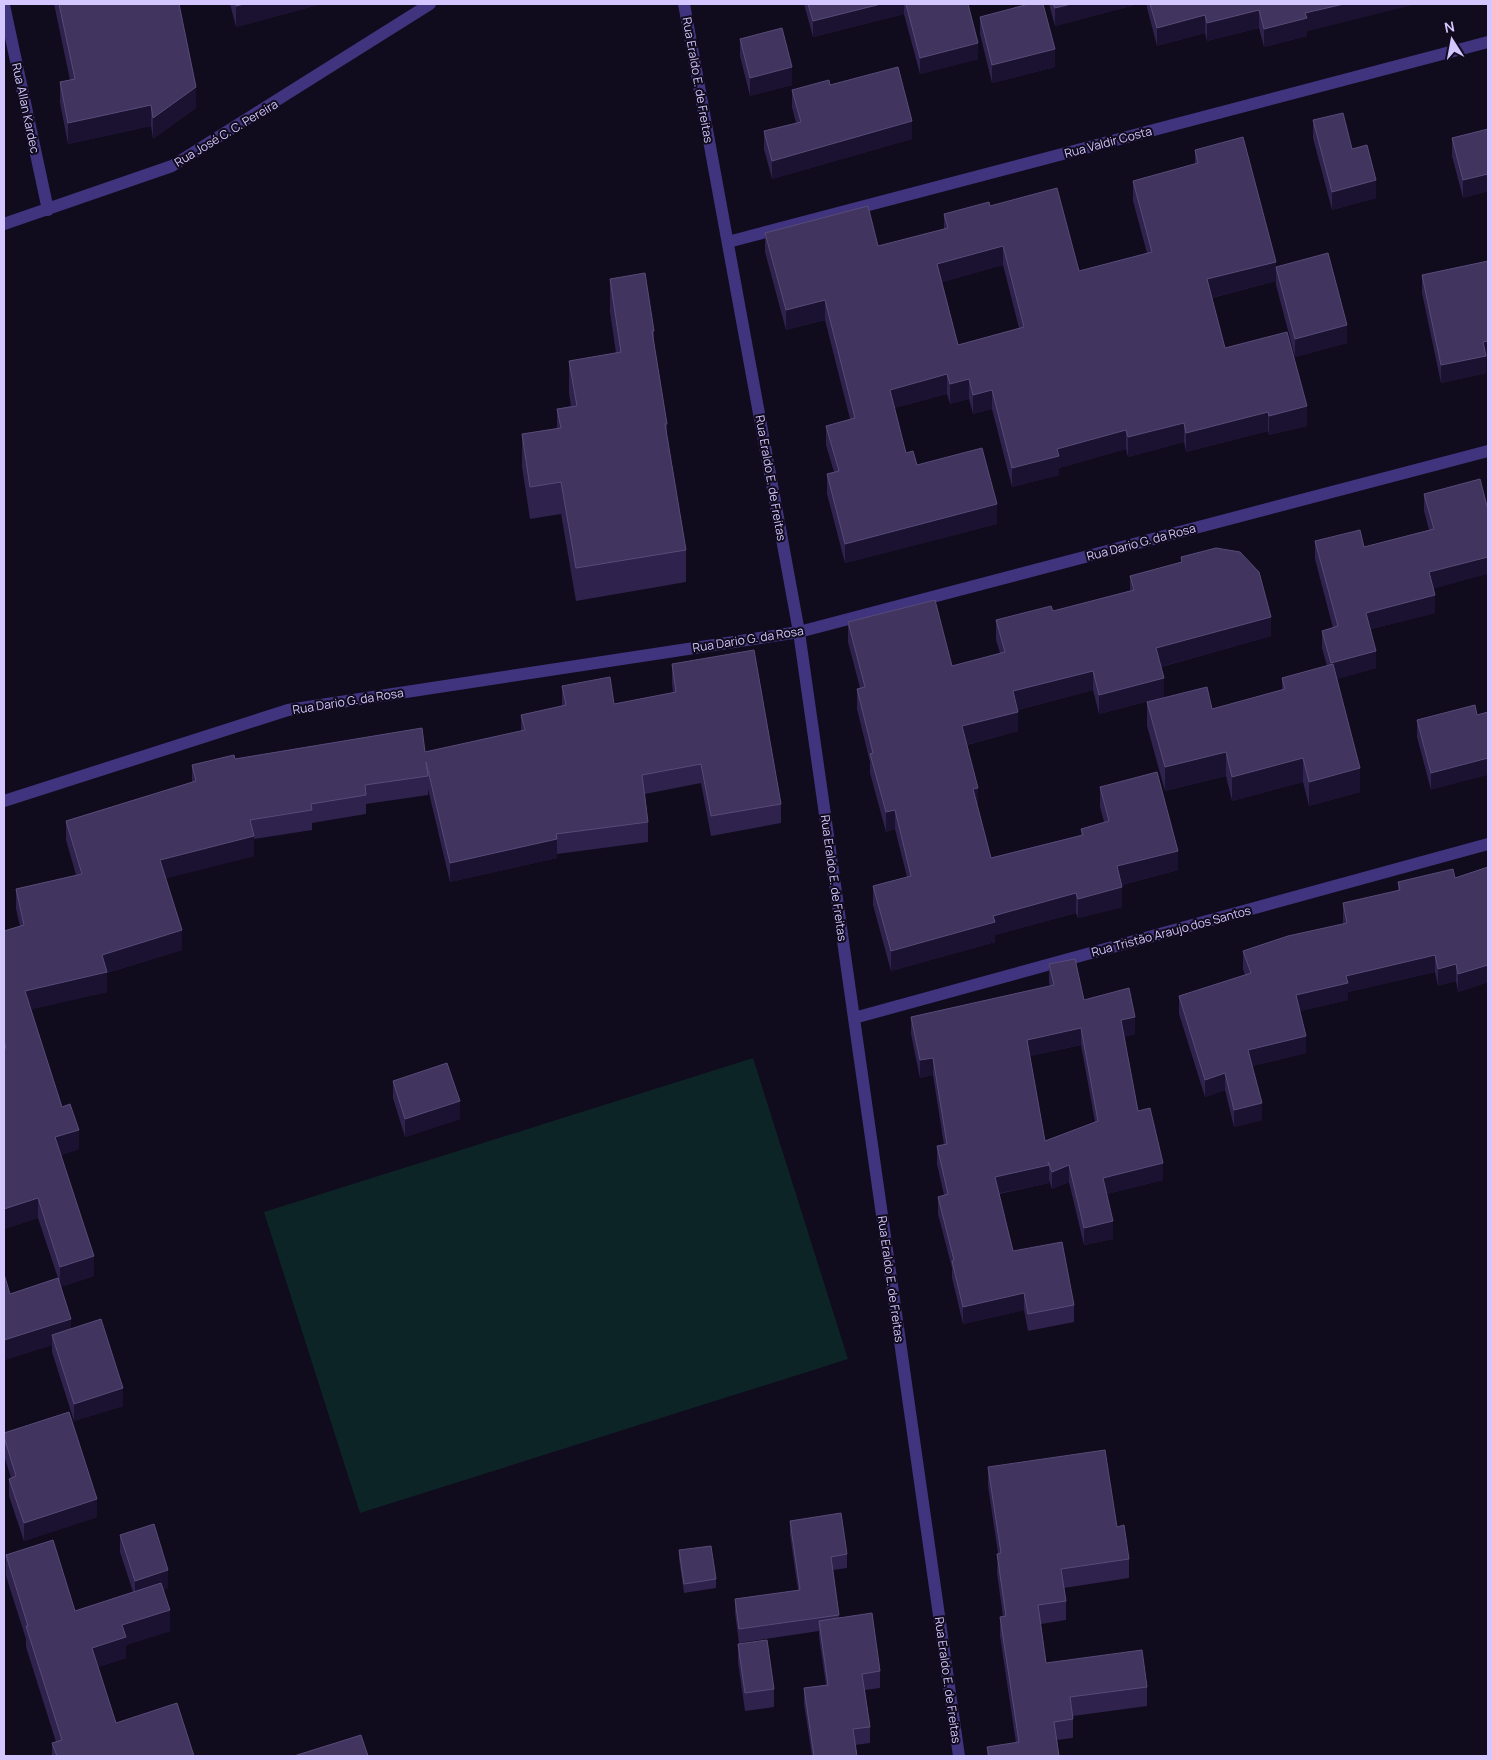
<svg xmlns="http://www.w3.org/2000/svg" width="1492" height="1760" font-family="Manrope,sans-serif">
	<rect width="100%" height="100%" fill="#100b1d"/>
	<path fill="#0d2427" d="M753 1058 848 1359 360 1513 264 1212Z"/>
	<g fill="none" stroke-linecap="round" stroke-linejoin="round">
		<path stroke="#40347e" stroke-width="12" d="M684 4 799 632 959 1756
			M4 5 48 210
			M4 224 172 166 430 4
			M728 242 1488 42
			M4 801 288 710 799 632 1488 451
			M854 1018 1488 844"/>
	</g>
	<path fill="#2f224c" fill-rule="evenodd" d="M54 4H179L196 108 153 139 151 126 68 144 60 103V82L70 80Z
		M230 4H318V5L236 27Z
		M804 4H968L978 59 920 74 904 14 813 37Z
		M1049 4H1139L1055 26Z
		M1146 4H1411V5L1307 31V36L1264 47 1259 28 1207 41 1205 33 1157 46Z
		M980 17 1055 67 992 83 980 34Z
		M740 39 792 85 750 96 740 56Z
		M830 85 912 139 772 179 764 149V131L796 123 792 107V90Z
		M1313 120 1352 149 1376 198 1332 210 1313 138Z
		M1488 130V191L1463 198 1452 156V138Z
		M1195 150 1276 267 1347 343 1295 357 1276 285V281L1212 298 1225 348 1307 426 1269 435 1268 431 1186 452 1184 442 1128 457 1126 449 1059 468V475L1012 487 992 409 973 414 969 399 950 404 947 394 894 408 906 453 917 465 997 524 845 563 827 494V474L834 472 826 445V426L850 419 825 320 786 330 765 252V233L878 246 944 229V214L990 206 1079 271 1147 253 1133 201V181L1195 164ZM1003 265 1019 328 958 345 942 282Z
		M1488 261V359H1486V373L1441 383 1422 293V275Z
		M610 279 654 331V348L667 424V435L686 550V582L576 601 561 514 530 519 522 467V434L557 428V409L571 406 569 393V361L616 353 610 312Z
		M1480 479 1434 589 1435 613 1371 629 1376 668 1337 679 1360 792 1309 806 1303 782 1232 801 1226 776 1165 791 1147 726V702L1212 709 1282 690V678L1327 666 1322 648V631L1333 628 1315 559V541L1364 547 1429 530 1424 511V494Z
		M1181 557 1271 636 1161 667 1164 697 1099 714 1093 690 1018 710V731L967 745 978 808 991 858 1081 835V829L1104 822 1100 807V787L1178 870 1122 885V907L1078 918 1076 913 995 935V942L891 971 873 905V886L907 877 895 829 886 832 870 773V762L857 709V689L860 688 848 642V622L952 666 1000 653 996 640V620L1053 611 1130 591V576L1181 562Z
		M672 664 781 804V823L711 836 701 783 645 794 648 822V842L557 854V858L450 882 428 789V795L366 804V814L312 823V830L254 839V856L166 878 182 950 107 973V992L31 1009 62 1107 79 1149 61 1155 94 1276 60 1287 71 1329 123 1406 74 1421 52 1352V1345L4 1360V1274L10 1294 58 1278 38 1218 4 1229V931L20 926 16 909V889L76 875 66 840V821L192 782V765L235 759 425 752 521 731V715L562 706V686L614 704 673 693 672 684Z
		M1477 715 1431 790 1417 737V720Z
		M1488 867V982L1458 992 1456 981 1438 986 1435 972 1348 992V1000L1300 1011 1306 1053 1252 1066 1262 1120 1234 1127 1225 1090 1205 1097 1179 1014V996L1245 975 1243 969V951L1343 924V903L1398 891V882L1455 878Z
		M1049 964 1084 1000 1135 1034 1124 1037 1138 1111 1163 1180 1107 1194 1113 1239 1084 1245 1069 1182 1052 1189 1049 1180V1183L999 1194 1013 1251 1074 1305V1322L1028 1331 1024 1310 963 1324 952 1278V1268L938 1214V1197L944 1195 937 1164V1146L944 1145 933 1075 920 1078 911 1034V1017L1050 986 1049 982ZM1081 1045 1095 1122 1045 1141 1030 1056Z
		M393 1081 460 1119 405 1137 393 1098Z
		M4 1433 97 1517 24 1541 9 1496V1479L11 1478 4 1455Z
		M988 1467 1117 1527 1129 1559V1578L1064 1588 1066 1601V1620L1041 1624 1046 1663 1147 1687V1706L1073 1716V1738L1057 1740 1059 1756H987V1747L1016 1743 1000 1636V1617H1003L997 1573 998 1553 988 1486Z
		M790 1521 847 1554V1568L833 1570 839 1618 880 1671V1688L865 1690 870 1727V1743L855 1745 857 1756H812L804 1704V1688L826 1685 819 1637V1631L739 1643 735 1613V1599L798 1590 790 1535Z
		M120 1535 168 1588 163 1590 170 1631 126 1645V1658L98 1667 116 1723 194 1756H52V1743L56 1742 26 1647V1639L6 1576V1555L75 1611 133 1592 120 1552Z
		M679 1550 716 1579V1588L684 1593 679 1559Z
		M738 1644 774 1689V1707L745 1711 738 1662Z"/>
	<path fill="#1b1231" d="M244 4H318V5L236 27V6Z
		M881 4H904V14L813 37V21Z
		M1071 4H1139L1055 26V8Z
		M1344 4H1411V5L1307 31V36L1264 47V29L1305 13Z
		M1259 10V28L1207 41V23Z
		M1205 15V33L1157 46V28Z
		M978 43V59L920 74V58Z
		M1055 49V67L992 83V65Z
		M792 67V85L750 96V78Z
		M196 87V108L153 139V118Z
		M151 105V126L68 144V123Z
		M912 121V139L772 179V161Z
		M1488 174V191L1463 198V180Z
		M1376 180V198L1332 210V192Z
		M1003 246V265L937 284V264Z
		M1276 262V281L1207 299V279Z
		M825 300V320L786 330V310Z
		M1347 325V343L1295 357V339Z
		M1488 341V359H1486V373L1441 383V365L1483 342Z
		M947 374V394L890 409V390Z
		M969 379V399L950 404V384Z
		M992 390V409L973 414V395Z
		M1307 406V426L1269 435V416Z
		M1268 412V431L1186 452V433Z
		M1184 423V442L1128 457V437Z
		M1126 430V449L1059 468V475L1012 487V468L1057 449Z
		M997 504V524L845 563V544Z
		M1488 557V574L1429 590V572Z
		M1435 595V613L1366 630V613Z
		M1271 617V636L1156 668V648Z
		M1376 651V668L1331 681V663Z
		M1093 671V690L1013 711V691Z
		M1164 678V697L1099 714V695Z
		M1018 712V731L962 746V726Z
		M1226 752V776L1165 791V767Z
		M1303 758V782L1232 801V777Z
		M1488 758V775L1431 790V773Z
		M1360 768V792L1309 806V782Z
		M978 788V808L973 789Z
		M895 810V829L886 832V812Z
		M254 836V856L160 880V860Z
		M557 839V858L450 882V863Z
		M1178 851V870L1117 886V866Z
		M1122 887V907L1078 918V899Z
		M1076 893V913L995 935V942L891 971V951L993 916Z
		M182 930V950L107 973V992L25 1011V991L102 955Z
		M1435 955V972L1348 992V1000L1296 1012V995L1346 976Z
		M1456 964V981L1438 986V969Z
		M1488 965V982L1458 992V974Z
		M1135 1017V1034L1121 1038V1020Z
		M1081 1028V1045L1027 1057V1040Z
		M1306 1036V1053L1248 1067V1050Z
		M933 1058V1075L920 1078V1060Z
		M1225 1073V1090L1205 1097V1080Z
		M460 1101V1119L405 1137V1119Z
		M1262 1103V1120L1234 1127V1110Z
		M79 1130V1149L55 1157V1137Z
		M1163 1163V1180L1103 1195V1178Z
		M1049 1165V1183L995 1194V1177Z
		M1069 1165V1182L1052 1189V1172Z
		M38 1198V1218L4 1229V1209Z
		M1113 1221V1239L1084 1245V1228Z
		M94 1256V1276L60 1287V1267Z
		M1024 1293V1310L963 1324V1307Z
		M71 1319V1339L52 1335V1345L4 1360V1340Z
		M123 1388V1406L74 1421V1404Z
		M97 1499V1517L24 1541V1523Z
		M168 1570V1588L135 1599V1581Z
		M170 1610V1631L126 1645V1658L92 1669V1648L122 1625Z"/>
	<path fill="#41345f" stroke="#584b78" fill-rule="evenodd" d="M59 4H179L196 87 153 118 151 105 68 123 60 82 75 79Z
		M236 4H244L236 6Z
		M808 4H881L813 21Z
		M906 4H968L978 43 920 58Z
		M1029 4H1043L1055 49 992 65 980 17Z
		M1053 4H1071L1055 8Z
		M1150 4H1344L1305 13 1307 18 1264 29 1259 10 1207 23 1205 15 1157 28Z
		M782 28 792 67 750 78 740 39Z
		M898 67 912 121 772 161 764 131 801 122 792 90 829 80 830 85Z
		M1343 113 1352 149 1367 145 1376 180 1332 192 1313 120Z
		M1488 129V174L1463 180 1452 138Z
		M1243 137 1276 262 1207 279 1225 348 1287 332 1307 406 1269 416 1268 412 1186 433 1184 423 1128 437 1126 430 1057 449 1059 456 1012 468 992 390 973 395 969 379 950 384 947 374 890 390 906 453 913 451 917 465 982 448 997 504 845 544 827 474 839 471 826 426 855 418 825 300 786 310 765 233 868 206 878 246 948 228 944 214 989 202 990 206 1057 188 1079 271 1152 252 1133 181 1198 163 1195 150ZM1003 246 1024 327 958 345 937 264Z
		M1328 253 1347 325 1295 339 1276 267Z
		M1488 261V341L1483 342 1486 356 1441 365 1422 275Z
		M645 273 654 331H652L667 424H665L686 550 576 568 561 482 530 487 522 434 561 428 557 409 577 406 569 361 621 352 610 279Z
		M1480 479 1488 510V557L1429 572 1435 595 1366 613 1376 651 1331 663 1322 631 1338 626 1315 541 1360 530 1364 547 1434 529 1424 494Z
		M1216 548 1240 552 1259 572 1271 617 1156 648 1164 678 1099 695 1093 671 1013 691 1018 712 962 726 978 788 973 789 991 858 1083 835 1081 829 1109 821 1100 787 1157 772 1178 851 1117 866 1122 887 1078 899 1076 893 993 916 995 922 891 951 873 886 911 876 895 810 886 812 870 754 873 753 857 689 865 687 848 622 935 600 952 666 1005 652 996 620 1051 606 1053 611 1134 590 1130 576 1182 562 1181 557Z
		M754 650 781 804 711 816 701 764 642 775 648 822 556 834 557 839 450 863 426 762 428 776 365 785 366 795 311 804 312 810 250 820 254 836 160 860 182 930 102 955 107 972 25 991 62 1107 70 1104 79 1130 55 1137 94 1256 60 1267 38 1198 4 1209V1049L6 1048 4 1041V931L24 925 16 889 82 874 66 821 196 781 192 765 234 755 235 759 422 728 425 752 525 730 521 715 566 705 562 686 610 677 614 704 676 692 672 664Z
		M1333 664 1360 768 1309 782 1303 758 1232 777 1226 752 1165 767 1147 702 1207 687 1212 709 1285 689 1282 678Z
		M1475 705 1477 715 1488 712V758L1431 773 1417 720Z
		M1488 867V965L1458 974 1456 964 1438 969 1435 955 1346 976 1348 983 1296 995 1306 1036 1248 1050 1262 1103 1234 1110 1225 1073 1205 1080 1179 996 1251 973 1243 951 1288 936 1347 923 1343 903 1400 890 1398 882 1453 869 1455 878Z
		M1075 959 1084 1000 1129 988 1135 1017 1121 1020 1138 1111 1150 1108 1163 1163 1103 1178 1113 1221 1084 1228 1069 1165 1052 1172 1048 1162 1049 1165 995 1177 1013 1251 1062 1242 1074 1305 1028 1314 1024 1293 963 1307 952 1261 954 1260 938 1197 948 1194 937 1146 947 1144 933 1058 920 1060 911 1017 1054 985 1049 964ZM1081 1028 1098 1121 1045 1141 1027 1040Z
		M447 1063 460 1101 405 1119 393 1081Z
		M4 1274 10 1294 58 1278 71 1319 4 1340Z
		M101 1319 123 1388 74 1404 52 1335Z
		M69 1412 97 1499 24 1523 9 1479 16 1476 4 1437V1433Z
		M1105 1450 1117 1527 1124 1525 1129 1559 1061 1569 1066 1601 1038 1605 1046 1663 1142 1650 1147 1687 1070 1697 1073 1719 1054 1722 1059 1756H989L987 1747 1019 1742 1000 1617 1006 1616 997 1554 1001 1553 988 1467Z
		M841 1513 847 1554 831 1557 839 1615 739 1629 735 1599 800 1590 790 1521Z
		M154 1524 168 1570 135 1581 120 1535Z
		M53 1540 75 1611 161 1583 170 1610 122 1625 126 1637 92 1648 116 1723 177 1703 194 1756H57L52 1743 62 1740 26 1626H28L6 1555Z
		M711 1546 716 1579 684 1584 679 1550Z
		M872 1613 880 1671 862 1674 870 1727 853 1729 857 1756H814L804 1688 828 1685 819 1621Z
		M767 1640 774 1689 745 1693 738 1644Z
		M361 1735 368 1756H294Z"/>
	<g text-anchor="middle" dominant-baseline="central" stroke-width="4" stroke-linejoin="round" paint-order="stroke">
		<g font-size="12" fill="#d4c6ff" stroke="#100b1d">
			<text transform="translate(698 80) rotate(80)">Rua Eraldo E. de Freitas</text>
			<text transform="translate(26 108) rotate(78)">Rua Allan Kardec</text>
			<text transform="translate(226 133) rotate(-31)">Rua José C. C. Pereira</text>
			<text transform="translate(1108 142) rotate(-15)">Rua Valdir Costa</text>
			<text transform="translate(771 478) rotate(80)">Rua Eraldo E. de Freitas</text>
			<text transform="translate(1141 542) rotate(-15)">Rua Dario G. da Rosa</text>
			<text transform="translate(748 639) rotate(-9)">Rua Dario G. da Rosa</text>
			<text transform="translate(348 701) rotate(-9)">Rua Dario G. da Rosa</text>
			<text transform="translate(834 878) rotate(82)">Rua Eraldo E. de Freitas</text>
			<text transform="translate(1171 931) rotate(-15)">Rua Tristão Araujo dos Santos</text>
			<text transform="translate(891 1279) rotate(82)">Rua Eraldo E. de Freitas</text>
			<text transform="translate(948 1680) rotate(82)">Rua Eraldo E. de Freitas</text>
		</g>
	</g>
	<rect width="1492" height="1760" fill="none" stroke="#d4c6ff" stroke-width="10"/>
	<g transform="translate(1452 40) rotate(349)" stroke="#100b1d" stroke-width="4" paint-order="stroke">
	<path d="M0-4L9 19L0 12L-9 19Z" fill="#d4c6ff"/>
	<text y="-8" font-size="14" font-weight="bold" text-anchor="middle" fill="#d4c6ff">N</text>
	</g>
</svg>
